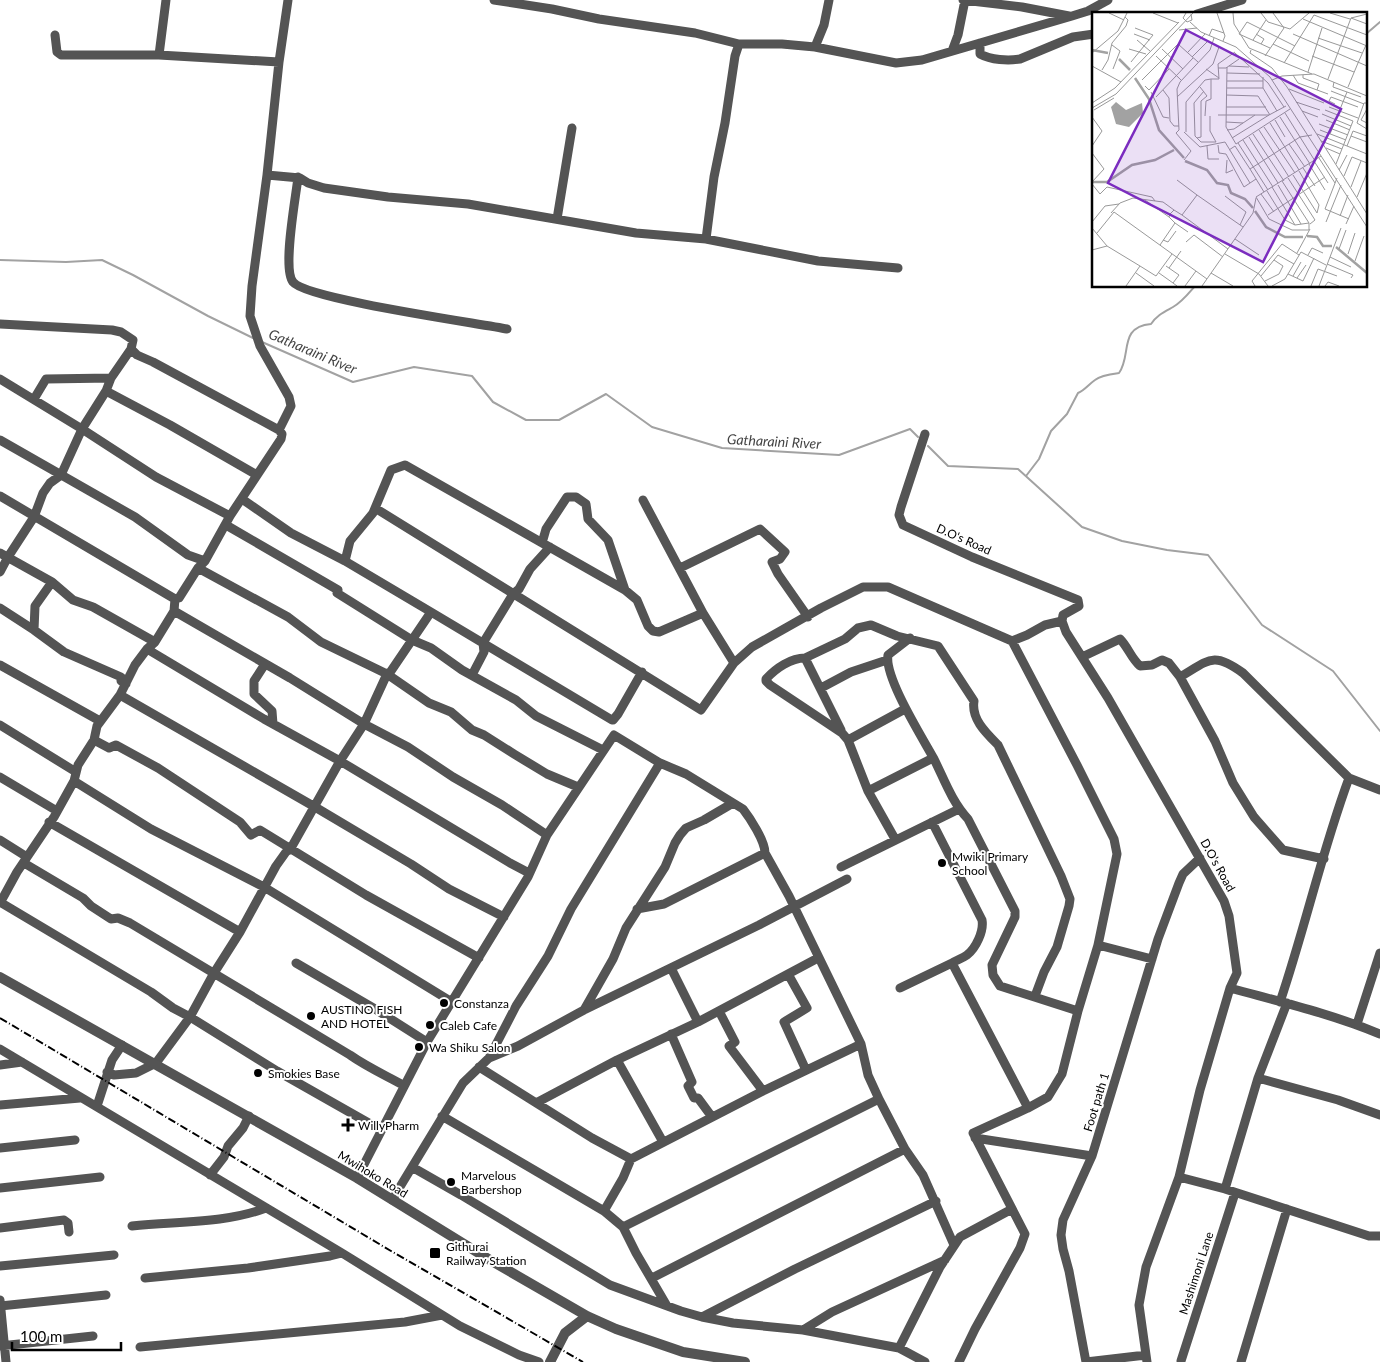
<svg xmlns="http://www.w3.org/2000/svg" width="1380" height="1362" font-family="Lato,sans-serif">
	<rect width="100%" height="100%" fill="#fff"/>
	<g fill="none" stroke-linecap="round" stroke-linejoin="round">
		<path stroke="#a2a2a2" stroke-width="2" d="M1366 34 1380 22
			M0 260 66 262 102 260 133 275 208 316 253 338
			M262 342 353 382 414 367 472 376 493 402 526 420H559L606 394 652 427 722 448 839 455 910 429 918 437
			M928 446 948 466 1018 469 1082 527 1122 541 1167 550 1208 555 1262 625 1333 671 1380 731
			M1026 476 1039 459 1051 431 1067 414 1078 393C1085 390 1088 385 1095 380 1101 375 1111 374 1119 373 1132 355 1118 327 1151 324 1157 315 1164 312 1173 307 1182 302 1188 294 1195 286"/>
		<path stroke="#545454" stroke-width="9" d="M494 0 552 9 599 19 695 33 739 44
			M829 0 824 25 815 47 782 44H739L735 56 725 123 714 177 706 239 818 261 898 268
			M963 0 1022 7 1069 16
			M1197 14 1242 0
			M55 35 57 52 61 55H159L279 62
			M980 43V54C991 60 1008 61 1020 59L1073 37 1094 34
			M815 47 896 63 922 60 1072 16 1088 11 1108 0
			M952 51 958 35 965 0
			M159 55 166 0
			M267 175 300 178 308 183 324 188 388 197 468 204 636 233 706 239
			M298 177C296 197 282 269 293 282 306 299 477 323 507 329
			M557 219 572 128
			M0 324 112 330 121 332 133 340 131 349 137 355 153 362 279 430 282 434 281 439 230 516 205 561 198 568 179 598 175 599 174 611 155 642 147 649 135 665 120 695 97 726 94 740 78 765 74 781 54 817 17 872 0 903
			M0 379 82 429 156 477 230 516
			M106 391 170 425 257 475
			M34 399 46 379 111 378
			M279 430 291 406 289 397 260 346 250 316 252 286 267 175 279 62 288 0
			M925 434 901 507 899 515 903 525 972 557 1078 600 1079 606 1063 615 1062 621 1066 632 1108 698 1224 901 1229 916 1237 973 1230 988 1200 1090 1179 1177 1146 1267 1139 1305 1147 1362
			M0 440 135 517 188 555 205 561
			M0 496 175 599
			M242 499 291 533 345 561 431 612
			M643 500 703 613
			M375 508 701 710 734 663 752 647 821 608 863 587H888L1012 641 1027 635 1045 625 1062 621
			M226 525 338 590 337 593 412 640 431 648 462 670 516 700 536 716 603 750
			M542 543 546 529 567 497H576L586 504 588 519 608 540 625 590
			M0 553 52 582 73 600 93 607 155 642
			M345 561 350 541 373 513 391 470 405 465 625 590 637 600 648 626 653 631 659 632 703 613 734 663
			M198 568 288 617 321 642 387 674 429 703 451 712 472 730 484 735 514 754 547 774 578 787
			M680 568 760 529 785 552 780 559 772 562 778 574 808 617
			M0 572 8 557 34 517 43 493 50 483 61 475 82 429 106 391 111 378 131 349
			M0 608 34 630 64 652 121 677V681L126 684
			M174 611 290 678 364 724 408 747 453 777 502 805 547 835
			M34 630 35 606 52 582
			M910 638 888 655C884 677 922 737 934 759 944 779 952 802 968 819L1015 911V917L992 965 993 975 1000 986 1078 1011
			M147 649 264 719 340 761 510 863 529 873
			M1082 657 1120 639C1128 647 1131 658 1140 666L1152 665 1162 660 1169 663 1180 677 1215 741 1233 783 1254 817 1283 850 1324 859
			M805 658 841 730
			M265 664 254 681V694L272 711 273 724
			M0 665 100 721
			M472 675 484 652 483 643 513 594 519 589 530 569 550 547
			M1180 677C1209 660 1213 651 1243 673L1349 778 1380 790
			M821 688 851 672 887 660
			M120 695 315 807 411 864 449 889 504 917
			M0 725 76 772
			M94 740 109 748 116 745 158 768 240 822 251 835 260 830 366 895 479 958
			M848 740 905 709
			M0 777 57 811
			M74 781 151 829 264 887 452 1002
			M868 791 933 758
			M49 822 240 932
			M932 822 982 920C984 931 976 948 967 955 963 958 957 960 952 963L1028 1108 1048 1097 1062 1074 1078 1011 1098 945 1117 854 1114 839 1077 765 1012 641
			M895 839 868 791 848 740 842 733 770 685 766 681V679C776 668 791 658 805 658L845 639 858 628 871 625 897 636 938 646 974 701C971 719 986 733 998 745L1061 876 1070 899 1069 906 1057 947 1044 972 1035 996
			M0 840 27 857
			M24 863 83 898 91 906 111 919 118 918 130 923 350 1055C367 1067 385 1075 403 1085
			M841 867 959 809
			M0 902 151 992 173 1008 190 1017 277 1071 381 1130
			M637 909 664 904 765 853
			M1098 945 1152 959
			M296 963 375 1009 427 1042
			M671 968 698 1022
			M788 974 807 1008 784 1022 806 1070
			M900 988 952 963
			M1230 988C1281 1002 1332 1014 1380 1034
			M1280 1002C1305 928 1322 851 1349 778
			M584 1010 613 959 626 928 665 867 675 843 680 835 686 828 704 820 733 803
			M719 1011 735 1042 729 1046 763 1091
			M1357 1024 1380 953
			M671 1034 692 1082 688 1086 694 1098H698L712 1117
			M0 1049 342 1253 460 1326 519 1355 539 1362
			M489 1058 516 1006 548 956 571 909 660 763
			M617 1060 663 1142
			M0 1065 22 1062
			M479 1067 592 1138 631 1159 763 1091 861 1044
			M107 1072 114 1075 136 1073 156 1063 190 1017 214 973 240 932 276 866 286 852 291 848 340 761 364 724 387 674 391 671 431 612 612 720H613L618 714 642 672
			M1258 1078 1338 1100 1380 1115
			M536 1103 617 1060 698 1022 818 958
			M0 1105 80 1098
			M97 1106 112 1060 122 1045
			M442 1116 604 1211 623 1227 636 1253 667 1306
			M975 1138 1092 1156
			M0 1148 75 1140
			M412 1167 461 1195 610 1285 681 1311 702 1317 733 1323 803 1330 899 1348 925 1362
			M210 1175 224 1157 228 1146 243 1128 249 1116
			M1179 1177 1225 1189 1369 1236H1380
			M357 1178 427 1042 528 877 547 835 614 735 660 763 686 774 743 809C750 818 765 841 765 853L789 896 861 1044 868 1075 879 1099 905 1149 923 1175 954 1245
			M0 1188 100 1177
			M1225 1189 1258 1078 1287 1003
			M392 1200 463 1083 489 1058 518 1046 584 1010 759 925 847 879
			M604 1211 623 1178 631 1159
			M132 1226C176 1221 223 1224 266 1208
			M623 1227 879 1099
			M0 1228 64 1220 68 1223 69 1232
			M0 1266 114 1255
			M145 1278 248 1268 330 1256 342 1253
			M652 1278 905 1149
			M0 1300 6 1362
			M0 1306 106 1295
			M702 1317 795 1269 936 1201
			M803 1330 832 1312 945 1260
			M0 1346 93 1336
			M140 1347 405 1322 442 1315
			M899 1348 940 1267 960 1237 1012 1209
			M1181 1361 1235 1193
			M959 1362 975 1329 1020 1248 1025 1234 973 1133 1028 1108
			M1086 1362 1069 1271 1063 1249 1061 1235 1063 1220 1092 1156 1158 939 1179 883 1183 874 1200 858
			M1086 1362 1146 1355
			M1241 1362 1287 1209"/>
		<path stroke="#545454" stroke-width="10" d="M0 977 357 1178 490 1260 587 1316 616 1329 683 1352 745 1362
			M550 1362 565 1333 587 1316"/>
		<path stroke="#000" stroke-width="2" stroke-dasharray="8 2.5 1 2.5" stroke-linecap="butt" d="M0 1018 391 1251 583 1362"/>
	</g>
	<g fill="#000" stroke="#fff" stroke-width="2">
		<circle cx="942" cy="863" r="5"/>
		<circle cx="444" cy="1003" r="5"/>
		<circle cx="311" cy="1016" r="5"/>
		<circle cx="430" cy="1025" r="5"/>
		<circle cx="419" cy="1047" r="5"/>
		<circle cx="258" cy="1073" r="5"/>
		<path d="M345.5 1117.5h5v5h5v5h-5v5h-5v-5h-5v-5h5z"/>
		<circle cx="451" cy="1182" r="5"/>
		<rect x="429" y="1247" width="12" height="12" rx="2.5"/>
	</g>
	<g text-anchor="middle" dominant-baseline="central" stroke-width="4" stroke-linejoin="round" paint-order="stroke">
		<g font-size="12" fill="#000" stroke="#fff">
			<text transform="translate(964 539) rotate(24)">D.O's Road</text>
			<text transform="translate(1218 865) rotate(61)">D.O's Road</text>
			<text transform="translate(1096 1102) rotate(-73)">Foot path 1</text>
			<text transform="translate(373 1174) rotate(31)">Mwihoko Road</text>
			<text transform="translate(1196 1273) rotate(-72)">Mashimoni Lane</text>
		</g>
		<g font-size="12" fill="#000" stroke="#fff" text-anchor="start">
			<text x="952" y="856">Mwiki Primary<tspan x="952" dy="14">School</tspan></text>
			<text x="454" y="1003">Constanza</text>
			<text x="321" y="1009">AUSTINO FISH<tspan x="321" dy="14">AND HOTEL</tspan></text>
			<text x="440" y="1025">Caleb Cafe</text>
			<text x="429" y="1047">Wa Shiku Salon</text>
			<text x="268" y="1073">Smokies Base</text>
			<text x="358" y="1125">WillyPharm</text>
			<text x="461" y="1175">Marvelous<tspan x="461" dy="14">Barbershop</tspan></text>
			<text x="446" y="1246">Githurai<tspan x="446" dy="14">Railway Station</tspan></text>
		</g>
		<g font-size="14" font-style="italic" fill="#434343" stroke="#fff">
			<text transform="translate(313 351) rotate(23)">Gatharaini River</text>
			<text transform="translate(774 441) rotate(3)">Gatharaini River</text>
		</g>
	</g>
	<g transform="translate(1092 12)">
		<rect width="275" height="275" fill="#fff"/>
		<path d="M24 90 34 98 50 91 51 101 37 115 24 112 19 95Z" fill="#a2a2a2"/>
		<path fill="none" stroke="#a2a2a2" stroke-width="2.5" d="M0 38 16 41M27 47 38 58M43 66 57 87 67 118 92 146M93 149 115 158 125 171 136 173 139 181 153 187 161 196M1 170H15L40 153 63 148 82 138M163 199 174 215 193 225H211M215 224 225 225 231 234H240M244 235 275 261"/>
		<path fill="none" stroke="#999" stroke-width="1" d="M17 1 32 8M61 1 86 11M94 1 91 6 95 10 100 8 99 2M125 1 133 24 131 29M141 1 142 12 157 36 220 62M169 1 176 10 198 17 217 1M238 1 258 7M259 6 275 12M211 7 275 34M98 10 109 20 144 35 178 65 275 215M87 18 105 16M42 22 58 28M147 22 155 10 203 34M147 22 178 36M164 22 172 27 169 32M201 22 275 54M117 24 120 17 132 21M226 26 270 41M45 28 58 39M161 28 174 8M181 32 217 49M20 33 28 39 21 57M37 37 54 42M70 37 91 57M159 38 158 41 180 56 195 75 275 202M96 40 113 22M0 41 26 19 35 1M143 41 176 71 192 95M64 44 89 68M173 44 192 16 181 1M220 44 262 60M100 45 116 29M39 50 61 23 43 16M192 51 222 3 275 23M266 51 274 33M0 54 29 70M137 54 157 55M135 55 134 115 144 132 198 97M126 56H134L147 47M114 57 127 66M10 58 16 48 20 31 34 14 36 8 33 5M216 60 230 16M135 61 168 62M201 63 206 71 236 82M211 63V66L227 72 225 78M84 64 101 46M171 65V76L185 99M119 67H127L126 52 143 40M236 67 259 6 275 2M50 68 86 32 106 50M180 68 190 64 222 62 275 84M135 69H171M242 70 241 75 269 85M53 74 57 78 77 57M256 75 266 51M135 76H171M197 77 232 91M71 78 77 86 78 109 82 114H87M112 79 102 91 103 124 109 130H124L118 119V104M239 79 272 92M59 80 71 105 77 106M134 83 166 84 178 103M64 85 84 64M85 85 121 52 127 35M204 90 228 98M0 91 23 76 87 10M275 91H272L265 111 275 117M243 92 237 89 239 85 266 95M134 95H174M237 95 266 106M0 96 24 82 101 1M275 97 269 108 275 111M2 98 22 86M233 98 261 109 244 152M210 99 226 105M193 101 223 149M230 102 259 114M126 103H177L194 94M0 105 10 119 0 134M188 105 218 152M183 108 193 125M234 108 258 118M134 110 151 111M178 111 207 158M227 112 256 123M172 115 203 161M135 118 142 117 163 103M167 118 197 165M228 118 254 128M92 120 108 135 133 130 158 171M94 120V90L113 68 119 67V87L114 89 113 104M161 122 192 169M225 122 275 142M238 122 255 80M259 124 275 130M157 125 186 171M105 126 109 125V89L115 84 108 75M140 126 177 103M151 128 181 175M229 129 250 137M146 131 176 178M197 132 213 155M126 133 127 141 134 142 152 175 164 167M115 134 116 147H127M255 134 261 119 275 124M234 136 248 142M137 138 143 134 158 157 208 125 220 123M0 141 12 157 0 170M227 146 243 171M92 148 99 139 84 121 87 118 85 77 88 70 118 38 122 26M135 148 134 161 141 158M222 149 236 171M217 152 233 178M211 156 223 174M158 157 172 180M247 158 255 143M207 159 227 193 225 201M201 163 225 201M252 164 260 145 275 151M196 166 223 208 218 212M245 166 233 197 257 207M190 169 217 211M0 172 8 182 15 175 60 185 63 189M186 173 209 212M180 175 203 213 217 211V218H200L177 207 164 185 229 144M259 175 269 149M175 179 193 208 203 213M169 182 182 200M105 183 151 215M133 184 154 200 148 213M265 185 275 161M53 188 77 205M19 201 28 191 41 186 71 190 82 198M90 203 136 237M176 203 233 165M248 204 256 183M0 210 13 194 27 192M234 210 249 173M83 211 77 205 78 202 82 198 90 203 105 183 85 168M254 212 262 194M0 216 15 234M5 221 22 200 115 267M143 227 167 243M71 228 76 230 84 219M94 230 102 223 131 245M68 233 83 211 96 220M247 237 254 218M0 238 15 234 48 254 34 274M205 241 218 217M133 242 167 262 176 274M256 242 263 221M216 243 220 236 231 241M238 245 259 255M263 249 272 224M235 252 261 263 259 266M48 254 64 264 80 242M74 254 87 263 81 271 85 274M77 256 89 239M44 261 62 274M67 261 81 271M119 261 141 274M196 262 211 269 222 246M169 264 186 243 202 252M201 264 209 250M205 266 214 253M173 269 187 262 191 254 182 248M93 274 104 259M110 274 161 201 164 186M163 274 160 269 190 232 207 243M180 274 193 267 209 240 234 253M219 274 226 257 245 264M227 274 249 216M233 274 236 270 247 274"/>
		<path fill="#7b2cbf" fill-opacity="0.15" stroke="#7b2cbf" stroke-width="2.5" d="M94 18 249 97 171 250 16 171Z"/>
		<rect width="275" height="275" fill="none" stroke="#000" stroke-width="2.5"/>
	</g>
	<path d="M12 1342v8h109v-8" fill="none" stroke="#000000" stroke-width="2.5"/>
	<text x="20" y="1342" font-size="15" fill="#000000" stroke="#ffffff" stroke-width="4" paint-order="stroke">100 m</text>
</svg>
